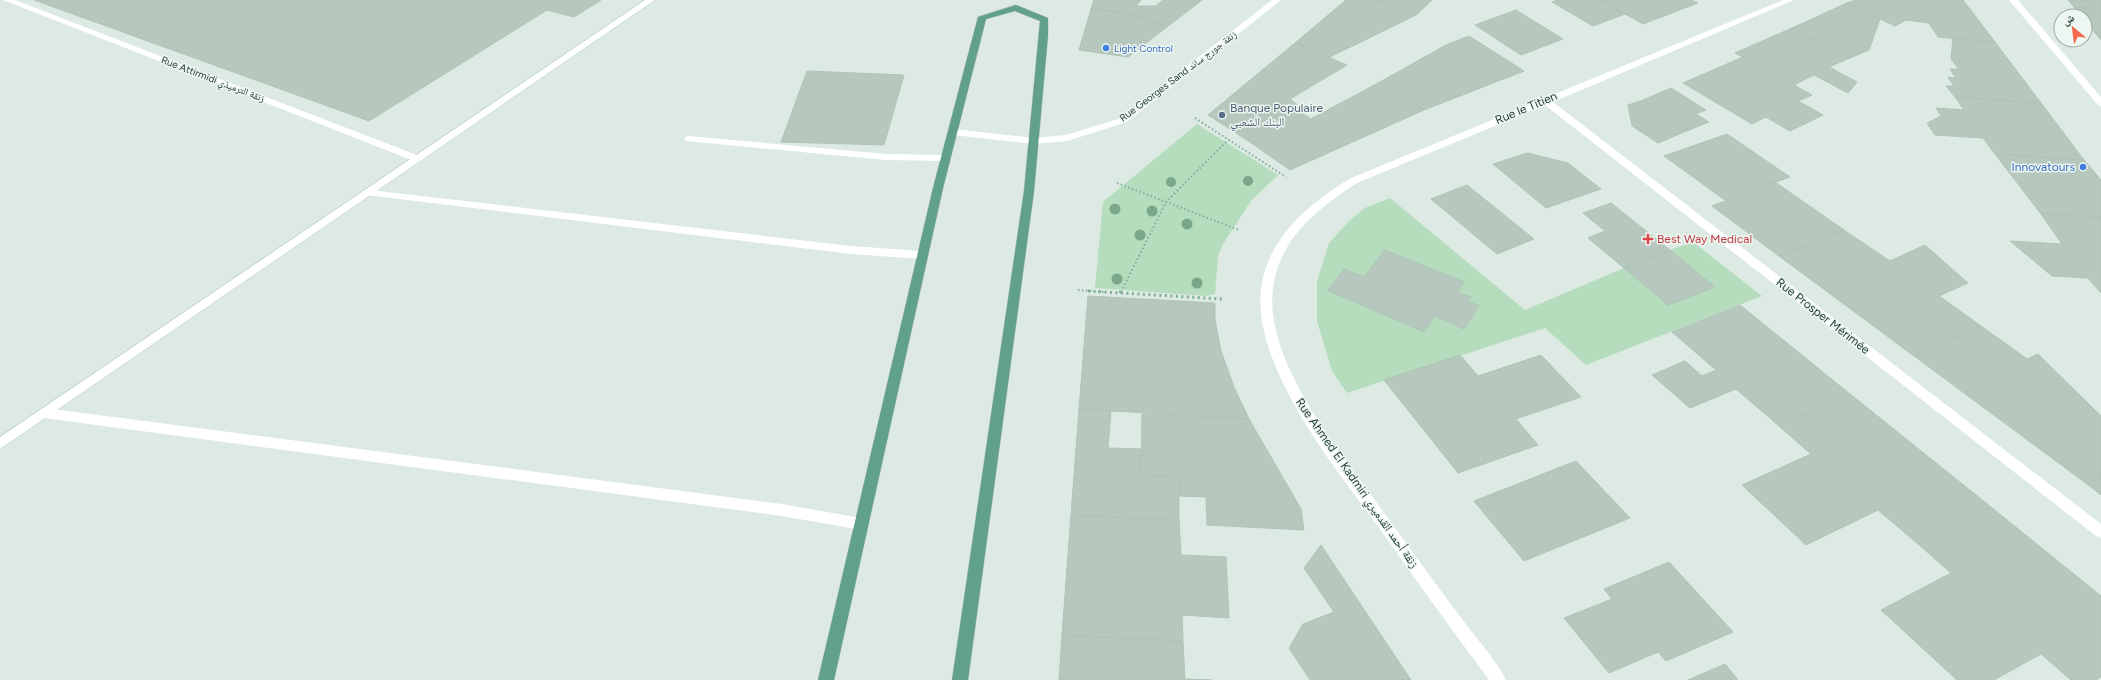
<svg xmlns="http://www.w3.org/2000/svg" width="2101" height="680" font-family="Figtree,'Noto Naskh Arabic',sans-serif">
	<rect width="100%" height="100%" fill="#ddeae3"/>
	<path fill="#b5dcbc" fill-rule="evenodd" d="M1197 124 1278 175 1251 201 1223 244 1218 256 1215 294 1207 296 1095 288 1103 202Z
		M1390 198 1525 310 1624 268 1668 305 1715 287 1670 250 1693 242 1762 296 1586 365 1545 328 1347 393 1332 371 1317 321V281L1329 243 1349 221 1365 208ZM1386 250 1464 282 1458 292 1471 297 1468 301 1479 306 1464 329 1435 316 1424 332 1327 289 1344 269 1364 277Z"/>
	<path fill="#b6c7be" stroke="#b0c3b9" d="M34 0H601L574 17 547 10 369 121Z
		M1094 0H1141L1136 6H1156L1163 0H1202L1167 27 1127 13 1091 9Z
		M1346 0H1374L1416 15 1330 57 1295 43Z
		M1374 0H1432L1416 15Z
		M1557 0H1600L1625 14 1593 26 1552 2Z
		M1600 0H1691L1698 3 1643 24Z
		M1855 0H1963L1995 42 1938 37 1929 23 1906 20 1895 26 1847 3Z
		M2068 0H2101V9L2074 7Z
		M1847 3 1880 19 1869 50 1850 58 1792 28Z
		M2074 7 2101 9V40L2085 21V16H2081Z
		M1091 9 1127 13 1167 27 1128 57 1079 50Z
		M1516 10 1563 39 1521 55 1475 25Z
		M1792 28 1850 58 1829 67 1857 82 1848 93 1814 75 1794 85 1735 53Z
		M1469 36 1524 71 1424 110 1380 82 1446 45Z
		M1953 38 1995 42 2041 103 1955 97 1946 86H1954L1948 77 1956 78 1950 69H1959L1951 59Z
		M1295 43 1347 65 1290 99 1301 108 1247 140 1208 115Z
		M1743 57 1812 95 1798 101 1823 115 1790 131 1766 117 1752 124 1683 83Z
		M807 71 904 75 884 145 781 142Z
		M1380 82 1424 110 1290 170 1247 140 1297 110 1311 119Z
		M1671 88 1706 110 1696 114 1709 122 1689 130 1643 100Z
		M1955 97 2041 103 2084 160 1995 154 1983 138 1935 135 1927 123 1941 116 1936 108 1964 110Z
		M1643 100 1689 130 1658 143 1632 126 1628 105Z
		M1727 134 1790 177 1725 200 1664 156Z
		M1527 153 1568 163 1601 189 1546 208 1493 164Z
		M1995 154 2084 160 2101 180V217L2041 214Z
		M1775 182 1844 230 1779 256 1712 206Z
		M1467 185 1534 239 1497 254 1431 199Z
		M1611 203 1670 250 1624 268 1588 238 1605 231 1583 213Z
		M2041 214 2101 217V293L2088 278 2052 276 2010 241 2062 244Z
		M1844 230 1890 261 1925 245 1968 283 1939 296 1981 326 1914 356 1779 256Z
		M1385 250 1464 282 1458 292 1471 297 1468 301 1479 306 1464 329 1435 316 1424 332 1327 290 1344 269 1364 277Z
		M1670 250 1715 287 1668 305 1624 268Z
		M1088 296 1215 303V320L1221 351 1234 387 1249 419 1079 409Z
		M1740 305 1850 394 1779 426 1736 389 1690 408 1652 375 1685 361 1702 376 1716 370 1672 332Z
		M1981 326 2027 359 2038 354 2101 416V476L2087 484 1914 356Z
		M1460 355 1478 376 1541 355 1581 397 1516 419 1538 445 1458 473 1384 380Z
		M1850 394 1991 507 1918 544 1878 510 1806 545 1742 485 1811 454 1779 426Z
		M1079 409 1111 411 1108 448 1141 449V475L1179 477V520L1071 515Z
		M1142 414 1249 419 1301 509 1304 530 1207 525 1206 497 1179 496V477L1141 475Z
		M1576 461 1630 518 1524 561 1474 501Z
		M2101 476V495L2087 484Z
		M1991 507 2101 596V677L2096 680H2071L2041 654 1994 680H1957L1881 610 1951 573 1918 544Z
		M1071 515 1179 520 1181 555 1226 557 1229 618 1182 615 1183 641 1062 635Z
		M1321 545 1411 680H1310L1289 648 1303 624 1334 612 1304 568Z
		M1669 562 1733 632 1666 661 1658 652 1609 673 1564 618 1612 599 1604 589Z
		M1062 635 1183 641 1185 679 1212 680H1059Z
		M1725 664 1738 680H1688Z"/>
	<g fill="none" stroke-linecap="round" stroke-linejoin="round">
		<defs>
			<path id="secondary" d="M645 0H655L0 449V437Z"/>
			<path id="primary" d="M1016 5 1048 18V35L1034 191 968 680H952L1024 191 1040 21 1015 11 986 19 943 188 834 680H818L933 188 978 17Z"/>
		</defs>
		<use href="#secondary" stroke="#b0c9be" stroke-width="1"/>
		<use href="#primary" stroke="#bcc4c1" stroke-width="1"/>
		<path stroke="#7dae9a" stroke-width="2" stroke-dasharray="1.5 2.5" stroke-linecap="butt" d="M1195 118 1286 177
			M1117 183 1239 230
			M1078 290 1104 292
			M1121 292 1166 202 1228 140"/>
		<path stroke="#7dae9a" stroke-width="3" stroke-dasharray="2 3.5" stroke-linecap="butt" d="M1088 291 1222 299
			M1120 293 1121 291"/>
		<path fill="#fff" fill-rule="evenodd" d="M689 136 886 154 946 155 951 158 946 161 886 160 685 141V137Z
			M370 190 851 246 922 251 928 255 922 259 851 254 366 195 365 193Z
			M44 408 782 504 861 518 866 520 868 524 866 528 861 530 782 516 44 418 40 416 38 413 40 410Z"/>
		<path fill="#fff" fill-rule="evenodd" d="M3 0H15L422 157 423 159 418 162 414 161Z
			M1272 0H1281L1127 122 1067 141 1034 144 953 135 948 132 953 129 1034 138 1066 135 1121 118Z
			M1783 0H1794L1553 102 2101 524V538L2096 536 1545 105 1357 183C1318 208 1279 239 1273 288 1264 358 1335 446 1374 499 1403 539 1432 579 1462 619 1475 637 1496 659 1506 680H1489C1453 631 1417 582 1382 532 1338 471 1252 368 1261 289 1267 238 1309 204 1349 179Z
			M2009 0H2018L2101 97V106L2098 105Z"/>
		<use href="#secondary" fill="#fff" fill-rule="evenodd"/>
		<use href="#primary" fill="#61a089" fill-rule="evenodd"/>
	</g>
	<g fill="#7aa788">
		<circle cx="1248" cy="181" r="5"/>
		<circle cx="1171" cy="182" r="5"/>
		<circle cx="1115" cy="209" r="5.5"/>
		<circle cx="1152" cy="211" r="5.5"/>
		<circle cx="1187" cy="224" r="5.5"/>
		<circle cx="1140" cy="235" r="5.5"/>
		<circle cx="1117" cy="279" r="5.5"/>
		<circle cx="1197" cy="283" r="5.5"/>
	</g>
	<g fill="#3f7fe0" stroke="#edf6f1" stroke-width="1.5">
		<circle cx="1106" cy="48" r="4"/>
		<circle cx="2083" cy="167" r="4"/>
	</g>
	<circle fill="#5c6f8a" stroke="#edf6f1" stroke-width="1.5" cx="1222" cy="115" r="4"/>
	<path fill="#e0444e" stroke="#edf6f1" stroke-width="1.5" d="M1646 233h4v4h4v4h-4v4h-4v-4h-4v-4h4z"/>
	<g text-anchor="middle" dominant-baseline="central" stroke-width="3" stroke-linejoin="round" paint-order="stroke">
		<g font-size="10" fill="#366cbe" stroke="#edf6f1" text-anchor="start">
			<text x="1114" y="48">Light Control</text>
		</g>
		<g font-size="10" fill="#1f392f" stroke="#edf6f1">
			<text transform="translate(1178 76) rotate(-37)">Rue Georges Sand زنقة جورج ساند</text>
			<text transform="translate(213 79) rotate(21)">Rue Attirmidi زنقة الترميذي</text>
		</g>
		<g font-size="12" fill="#4e5e75" stroke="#edf6f1" text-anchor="start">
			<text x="1230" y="108">Banque Populaire<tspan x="1230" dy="14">البنك الشعبي</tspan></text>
		</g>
		<g font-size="12" fill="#1f392f" stroke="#edf6f1">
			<text transform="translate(1526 108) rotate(-23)">Rue le Titien</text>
			<text transform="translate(1823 316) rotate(38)">Rue Prosper Mérimée</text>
			<text transform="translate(1357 483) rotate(55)">Rue Ahmed El Kadmiri زنقة أحمد القدميري</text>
		</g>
		<g font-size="12" fill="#366cbe" stroke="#edf6f1" text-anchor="end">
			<text x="2075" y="167">Innovatours</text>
		</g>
		<g font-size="12" fill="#be3a42" stroke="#edf6f1" text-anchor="start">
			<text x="1657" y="239">Best Way Medical</text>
		</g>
	</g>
	<g transform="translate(2073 28) rotate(331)"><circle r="19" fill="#edf6f1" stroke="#9baaa3"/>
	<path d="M0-3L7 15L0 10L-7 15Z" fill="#f46850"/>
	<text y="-6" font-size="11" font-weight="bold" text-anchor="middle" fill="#1f392f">ش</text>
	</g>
</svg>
